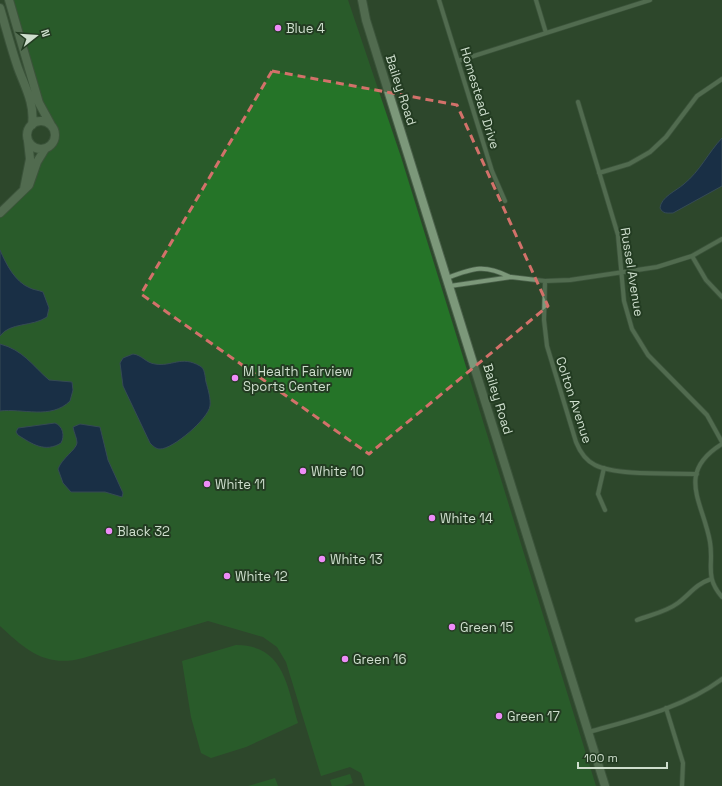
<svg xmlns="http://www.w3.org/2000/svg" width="722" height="786" font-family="'Space Grotesk',sans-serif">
	<rect width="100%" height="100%" fill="#2d472c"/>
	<path fill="#257428" d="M9 0H348L401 157 596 786H365L361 773 350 767 321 776 286 662 277 647 263 637 208 621 83 658C46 668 26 650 0 626V213L12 203 45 149 54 142 55 134 47 119Z
		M236 645C284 645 287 686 298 723L246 747 211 758 201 753 191 717 182 661Z
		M350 774 353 783 344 786H332L330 780Z
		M275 778 278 786H248Z"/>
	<path fill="#001265" stroke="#3e4f84" d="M722 138V186L673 213C667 213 663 214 660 208 661 197 676 191 684 184 700 171 708 153 722 138Z
		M0 250C6 264 15 282 30 288 34 290 38 290 43 292L49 308 47 317C32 327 10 322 0 336Z
		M0 344C23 350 32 365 49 380L72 382 73 390 70 401C51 420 22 408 0 411Z
		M133 354C142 355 146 363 155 364 172 367 181 355 200 366 205 368 205 377 206 382 208 389 211 399 210 406 208 419 173 449 160 449 156 449 153 446 150 443L123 386 120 363 123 358Z
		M55 423C63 426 65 436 61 443 45 453 32 444 18 435L16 432 18 428Z
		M80 424 100 427 108 460 123 493 122 497 105 492H71L63 483 58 469C62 458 76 450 77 443 77 438 74 433 73 427Z"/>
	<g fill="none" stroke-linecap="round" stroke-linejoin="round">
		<defs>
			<path id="street" d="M439 0 492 171 505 201
				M536 0 546 33
				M458 61 650 0
				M578 102 618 235 624 301 632 329 648 355 707 415 722 442
				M599 173 629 164 650 152 666 137 697 96 722 79
				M692 256 706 280 722 297
				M447 278C474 268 484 264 510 277
				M545 281 544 320 547 346 576 442C580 452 585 460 595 465 617 476 671 473 697 474
				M450 286 511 277 545 281 570 280 657 267 692 256 722 239
				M722 444C675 473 703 502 710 542 714 565 704 576 722 597
				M604 468 598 494 605 510
				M637 620C650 615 666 612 678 603 690 594 696 584 711 579
				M666 708 683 763 682 786
				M589 732C634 719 683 708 722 679"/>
			<path id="secondary" d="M9 0 39 103 51 125
				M362 0 366 20 605 786
				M0 8C6 28 11 48 18 68 25 87 35 104 32 125
				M27 135a14 14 0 1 1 28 0a14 14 0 1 1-28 0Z
				M24 189 30 159 28 141
				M0 213 29 185 37 162 45 149"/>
		</defs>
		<use href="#street" stroke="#4c624c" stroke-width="5.5"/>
		<use href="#secondary" stroke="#4c624c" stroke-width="10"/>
		<use href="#street" stroke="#7c987a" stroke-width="4"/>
		<use href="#secondary" stroke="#7c987a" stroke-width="8"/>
	</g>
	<path d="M0 0H722V786H0ZM272 71 457 105 548 306 369 454 141 294Z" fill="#2d472c" fill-opacity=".55" fill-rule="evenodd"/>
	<path fill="none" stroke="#d3716a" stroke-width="3" stroke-dasharray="8 5" stroke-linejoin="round" d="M272 71 457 105 548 306 369 454 141 294Z"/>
	<g fill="#ee8cf8" stroke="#233c22" stroke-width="1.5">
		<circle cx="278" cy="28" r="4"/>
		<circle cx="235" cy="378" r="4"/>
		<circle cx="303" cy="471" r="4"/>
		<circle cx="207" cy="484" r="4"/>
		<circle cx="432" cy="518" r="4"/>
		<circle cx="109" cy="531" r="4"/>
		<circle cx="322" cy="559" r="4"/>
		<circle cx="227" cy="576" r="4"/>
		<circle cx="452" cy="627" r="4"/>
		<circle cx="345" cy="659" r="4"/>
		<circle cx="499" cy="716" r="4"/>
	</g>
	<g text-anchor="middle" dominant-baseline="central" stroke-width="4" stroke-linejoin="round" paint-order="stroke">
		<g font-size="13" fill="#cedecd" stroke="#233c22" text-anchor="start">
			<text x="286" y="28">Blue 4</text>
			<text x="243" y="371">M Health Fairview<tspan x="243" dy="15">Sports Center</tspan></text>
			<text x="311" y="471">White 10</text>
			<text x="215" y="484">White 11</text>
			<text x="440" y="518">White 14</text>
			<text x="117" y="531">Black 32</text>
			<text x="330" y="559">White 13</text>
			<text x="235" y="576">White 12</text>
			<text x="460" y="627">Green 15</text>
			<text x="353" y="659">Green 16</text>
			<text x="507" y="716">Green 17</text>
		</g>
		<g font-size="13" fill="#cedecd" stroke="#233c22">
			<text transform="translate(401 90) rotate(72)">Bailey Road</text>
			<text transform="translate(480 98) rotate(73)">Homestead Drive</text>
			<text transform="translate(632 272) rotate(81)">Russel Avenue</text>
			<text transform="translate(498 399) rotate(73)">Bailey Road</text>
			<text transform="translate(574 400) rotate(72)">Colton Avenue</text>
		</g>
	</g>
	<g transform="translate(36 36) rotate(73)" stroke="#233c22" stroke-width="3" paint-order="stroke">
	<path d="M0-3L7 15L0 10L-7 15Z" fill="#cedecd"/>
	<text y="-6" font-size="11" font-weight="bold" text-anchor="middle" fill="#cedecd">N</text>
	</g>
	<path d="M578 762v6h89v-6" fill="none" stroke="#cedecd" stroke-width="2"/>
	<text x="584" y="762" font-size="12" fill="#cedecd" stroke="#233c22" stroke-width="3" paint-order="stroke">100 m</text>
</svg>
